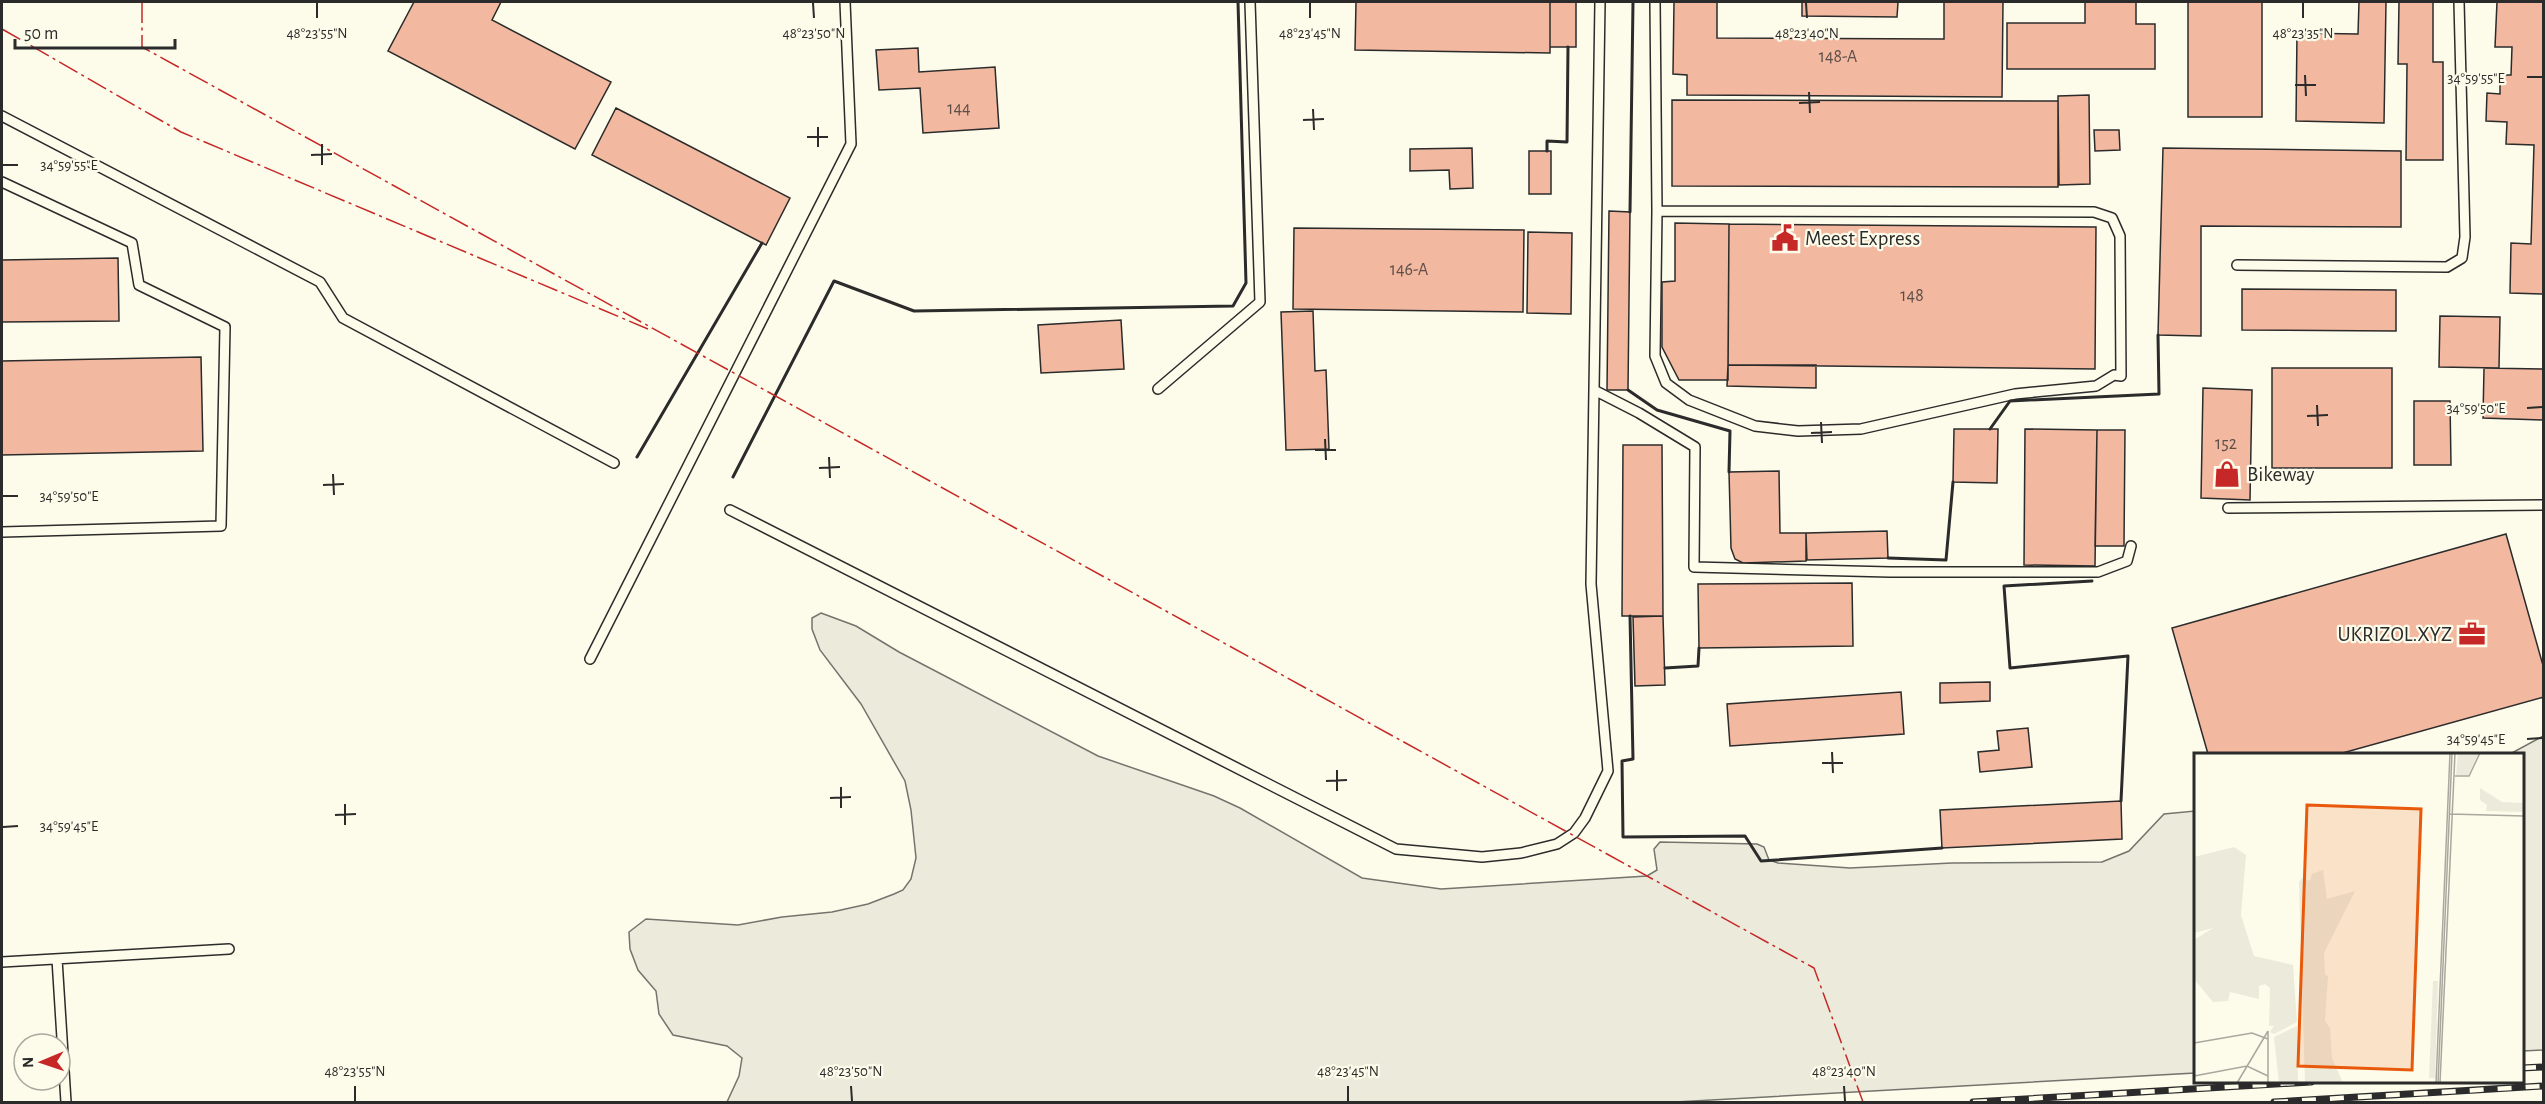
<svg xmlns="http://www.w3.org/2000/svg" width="2545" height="1104" font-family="'Alegreya Sans',sans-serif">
	<rect width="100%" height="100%" fill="#fdfbea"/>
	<path fill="#ecebdb" stroke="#74746e" stroke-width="1.5" d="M821 613 856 626 899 652 1098 756 1214 796 1240 808 1362 878 1441 889 1647 876 1657 870 1654 849 1660 842 1757 844 1764 847 1769 860 1778 863 1850 868 1952 863 2102 862 2129 851 2164 814 2195 811V1073L1675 1102H727L739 1076 742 1058 727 1046 673 1035 659 1014 656 991 638 970 630 949 629 932 646 919 738 925 782 917 832 912 868 904 894 894 903 890 911 879 916 858 911 810 905 781 861 704 820 650 812 629V618Z
		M2543 736V1050L2523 1051 2522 754H2510Z"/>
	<path fill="#f2b8a0" stroke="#2b2b2b" stroke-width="1.5" d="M414 2H501L492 20 611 82 575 149 388 51Z
		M1356 2H1550V53L1355 50Z
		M1550 2H1576V47H1550Z
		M1674 2H1717V38L1944 39V2H2003L2002 97 1687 95V75L1673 74Z
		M1802 2H1898L1897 17 1802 16Z
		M2085 2H2136V24H2155V69H2007V23H2085Z
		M2188 2H2262V117H2188Z
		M2359 2H2386L2384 123 2296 121 2297 33 2358 34Z
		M2399 2H2433V62H2443V160H2406L2407 64H2398Z
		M2497 2H2544V294L2510 293 2511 243 2531 244 2534 145 2506 144 2507 122 2486 121 2487 93 2500 94V75H2511L2512 47H2495Z
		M918 48 919 72 995 67 999 128 923 133 920 88 879 90 876 50Z
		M2089 95 2090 184 2059 185 2058 96Z
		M1672 100 2058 101V187L1672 186Z
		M616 108 790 198 766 245 592 155Z
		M2094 130H2119L2120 150 2095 151Z
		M1472 148 1473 188 1450 189 1449 170 1410 171V149Z
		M2163 148 2401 151V227L2201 226V336L2158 335Z
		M1529 151H1551V194H1529Z
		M1609 211 1630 212 1628 390H1607Z
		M1675 223 1729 224 1728 380H1679L1662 347V282L1675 281Z
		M1729 224 2096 227 2095 369 1728 365Z
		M1294 228 1524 230 1523 312 1293 309Z
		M1528 232 1572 233 1571 314 1527 313Z
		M118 258 119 321 2 322V260Z
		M2242 289 2396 290V331L2242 330Z
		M1313 311 1315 371 1326 370 1329 449 1286 450 1281 312Z
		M2440 316 2500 317 2499 368 2439 367Z
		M1121 320 1124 369 1041 373 1038 325Z
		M201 357 203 451 2 455V361Z
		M1728 365H1816V388L1727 386Z
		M2272 368H2392V468H2272Z
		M2484 368 2544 369V420L2483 418Z
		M2203 388 2252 390 2250 500 2201 498Z
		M2414 401H2450L2451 465H2414Z
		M1954 429H1998L1997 483 1953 482Z
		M2025 429 2097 430 2095 566 2024 565Z
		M2097 430H2125L2124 546H2095Z
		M1623 445H1662L1663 616H1622Z
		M1779 471 1780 533H1806V561L1743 563 1735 559 1731 548 1729 472Z
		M1887 531 1888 558 1807 560 1806 533Z
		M2506 534 2544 669V697L2339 754H2208L2172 628Z
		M1852 583 1853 646 1699 648 1698 584Z
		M1663 616 1665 685 1635 686 1633 617Z
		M1990 682V701L1940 703V683Z
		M1901 692 1904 734 1730 746 1727 704Z
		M2028 728 2032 767 1980 772 1978 752 1999 750 1997 731Z
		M2121 801 2122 839 1942 848 1940 810Z"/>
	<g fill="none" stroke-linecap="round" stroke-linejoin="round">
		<defs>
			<path id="lane" d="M1655 2 1657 211 1655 356 1666 383 1689 400 1755 426 1798 431 1861 429 2015 394 2096 386 2114 375 2121 376 2120 236 2112 218 2094 212 1657 211
				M2 116 320 282 343 318 614 463
				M2 182 132 243 139 285 225 327 221 526 2 532
				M2237 265 2447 267 2462 258 2465 237 2459 2
				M1158 389 1260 302 1250 2
				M1594 390 1639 413 1695 447 1694 567 1890 572H2098L2127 561 2131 546
				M2228 508 2544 505
				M730 510 1396 849 1482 857 1521 853 1557 844 1574 833 1585 818 1608 771 1591 584 1600 2
				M590 659 851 144 845 2
				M57 959 66 1102
				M2 962 229 949"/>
		</defs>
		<use href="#lane" stroke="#2b2b2b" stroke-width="12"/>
		<use href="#lane" stroke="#fdfbea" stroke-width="9"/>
		<defs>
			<path id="rail" d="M2522 1068 2544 1067
				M1973 1102 2311 1082
				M2274 1102 2544 1086"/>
		</defs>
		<use href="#rail" stroke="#2b2b2b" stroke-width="7"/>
		<use href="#rail" stroke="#fdfbea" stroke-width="4.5" stroke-dasharray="14" stroke-linecap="butt"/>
		<path stroke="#2b2b2b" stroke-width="3" d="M1547 151V141L1567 142 1568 47
			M1630 212 1633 2
			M1628 390 1657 410 1730 431 1729 472
			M1990 429 2010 401 2159 394 2158 335
			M637 457 762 243
			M733 477 834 281 914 311 1233 306 1246 283 1238 2
			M1888 558 1946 560 1953 482
			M2092 581 2004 586 2010 668 2128 656 2121 801
			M1630 616 1633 759 1622 761 1623 837 1745 836 1761 861 1942 848
			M1665 668 1698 666 1699 648"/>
		<path stroke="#c62828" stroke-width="1.5" stroke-dasharray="21 4.5 3 4.5" stroke-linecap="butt" d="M142 2V47L1814 968 1863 1102
			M2 29 181 132 648 329"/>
	</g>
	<path fill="none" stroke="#2b2b2b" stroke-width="2" d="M317 3V18M813 3 814 18M1310 3V18M1806 3 1807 18M2303 3V18M2305 75 2306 96M2527 77H2542M2295 85H2316M1809 92 1810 113M1799 103 1820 102M1313 109 1314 130M1303 120 1324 119M818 127V147M807 137H828M322 144V165M311 155 332 154M3 165H18M2317 405 2318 426M2527 408 2542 407M2307 416 2328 415M1821 422 1822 443M1811 433 1832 432M1325 439 1326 460M1315 450H1336M829 457 830 478M819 468 840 467M333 474 334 495M323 485 344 484M3 496H18M2527 739 2542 738M1832 752 1833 773M1822 763H1843M1337 770V791M1326 781 1347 780M841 787V808M830 798 851 797M345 804V825M335 815 356 814M3 827 18 826M355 1086V1101M851 1086 852 1101M1348 1086V1101M1844 1086 1845 1101"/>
	<defs>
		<symbol id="civic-bare" viewBox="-9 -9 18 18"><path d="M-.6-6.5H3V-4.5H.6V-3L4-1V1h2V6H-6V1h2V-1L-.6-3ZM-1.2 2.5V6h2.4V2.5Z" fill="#c62828" stroke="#fdfbea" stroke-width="2.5" paint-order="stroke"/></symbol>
		<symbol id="shop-bare" viewBox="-9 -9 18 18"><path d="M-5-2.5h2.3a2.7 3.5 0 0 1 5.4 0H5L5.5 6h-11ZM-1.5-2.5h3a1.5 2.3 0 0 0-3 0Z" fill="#c62828" stroke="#fdfbea" stroke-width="2.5" paint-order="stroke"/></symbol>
		<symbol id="office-bare" viewBox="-9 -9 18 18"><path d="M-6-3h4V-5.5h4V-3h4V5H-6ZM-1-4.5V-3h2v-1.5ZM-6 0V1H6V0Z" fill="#c62828" stroke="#fdfbea" stroke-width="2.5" paint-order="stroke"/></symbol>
	</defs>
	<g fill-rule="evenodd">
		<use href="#civic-bare" x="1766" y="219" width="38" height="38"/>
		<use href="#shop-bare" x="2208" y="455" width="38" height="38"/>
		<use href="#office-bare" x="2453" y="615" width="38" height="38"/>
	</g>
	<g text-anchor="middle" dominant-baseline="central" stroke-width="4.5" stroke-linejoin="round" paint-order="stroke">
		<g font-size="18" fill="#5d4e48">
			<text x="1838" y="57">148-А</text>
			<text x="959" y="109">144</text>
			<text x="1409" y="270">146-А</text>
			<text x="1912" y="296">148</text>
			<text x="2226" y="444">152</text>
		</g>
		<g font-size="21" fill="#2b2b2b" stroke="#fdfbea" text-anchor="start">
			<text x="1805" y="238">Meest Express</text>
			<text x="2247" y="474">Bikeway</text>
			<text x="2452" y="634" text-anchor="end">UKRIZOL.XYZ</text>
		</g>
	</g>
	<g transform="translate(2194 753)">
		<rect width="330" height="330" fill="#fdfbea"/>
		<path d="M264 0H285L274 22H262ZM286 35 308 49 330 50V59L292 58 293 52 286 47ZM40 94 52 102 47 162 60 203 99 212 103 269 80 281 76 279 80 273H75L76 235 71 231 65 233V246L36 239 34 248 19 249 0 226V187L19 175 0 180V104ZM129 117 133 146 161 138 130 200 131 222 134 223 131 268 136 275 138 305 149 330H111L105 129 108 125 116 128 118 121ZM239 228H244L241 325H235ZM103 273 104 330H85L80 284Z" fill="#ecebdb"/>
		<path fill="none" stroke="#a9a89e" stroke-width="1.5" d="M261 23H275L286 0M256 61 330 63M0 290 58 280 74 286M0 323 53 313 74 323M43 330 74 278M74 330V278M242 330 256 0M244 330 258 0M246 330 261 0"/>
		<path fill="#e8590c" fill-opacity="0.15" stroke="#e8590c" stroke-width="3" d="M113 52 227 56 218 317 104 313Z"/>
		<rect width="330" height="330" fill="none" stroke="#2b2b2b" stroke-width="3"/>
	</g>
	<g font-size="15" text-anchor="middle" fill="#2b2b2b" stroke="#fdfbea" stroke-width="4.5" stroke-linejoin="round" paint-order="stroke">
		<text x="317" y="38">48°23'55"N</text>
		<text x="814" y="38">48°23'50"N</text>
		<text x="1310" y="38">48°23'45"N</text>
		<text x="1807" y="38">48°23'40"N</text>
		<text x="2303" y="38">48°23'35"N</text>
		<text x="2476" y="83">34°59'55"E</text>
		<text x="69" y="170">34°59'55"E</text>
		<text x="2476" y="413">34°59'50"E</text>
		<text x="69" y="501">34°59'50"E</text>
		<text x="2476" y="744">34°59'45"E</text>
		<text x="69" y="831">34°59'45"E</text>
		<text x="355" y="1076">48°23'55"N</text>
		<text x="851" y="1076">48°23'50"N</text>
		<text x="1348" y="1076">48°23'45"N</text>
		<text x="1844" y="1076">48°23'40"N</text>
	</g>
	<rect width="2545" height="1104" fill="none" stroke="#2b2b2b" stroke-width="6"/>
	<g transform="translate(42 1062) rotate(268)"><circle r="28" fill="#fdfbea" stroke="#a9a89e" stroke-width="1.5"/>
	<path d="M0-4.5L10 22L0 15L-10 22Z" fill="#c62828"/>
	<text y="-9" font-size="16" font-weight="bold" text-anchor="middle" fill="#2b2b2b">N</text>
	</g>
	<path d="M15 39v9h160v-9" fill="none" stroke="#2b2b2b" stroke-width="3"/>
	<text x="24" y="39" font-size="18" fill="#2b2b2b" stroke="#fdfbea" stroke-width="4.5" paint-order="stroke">50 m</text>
</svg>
